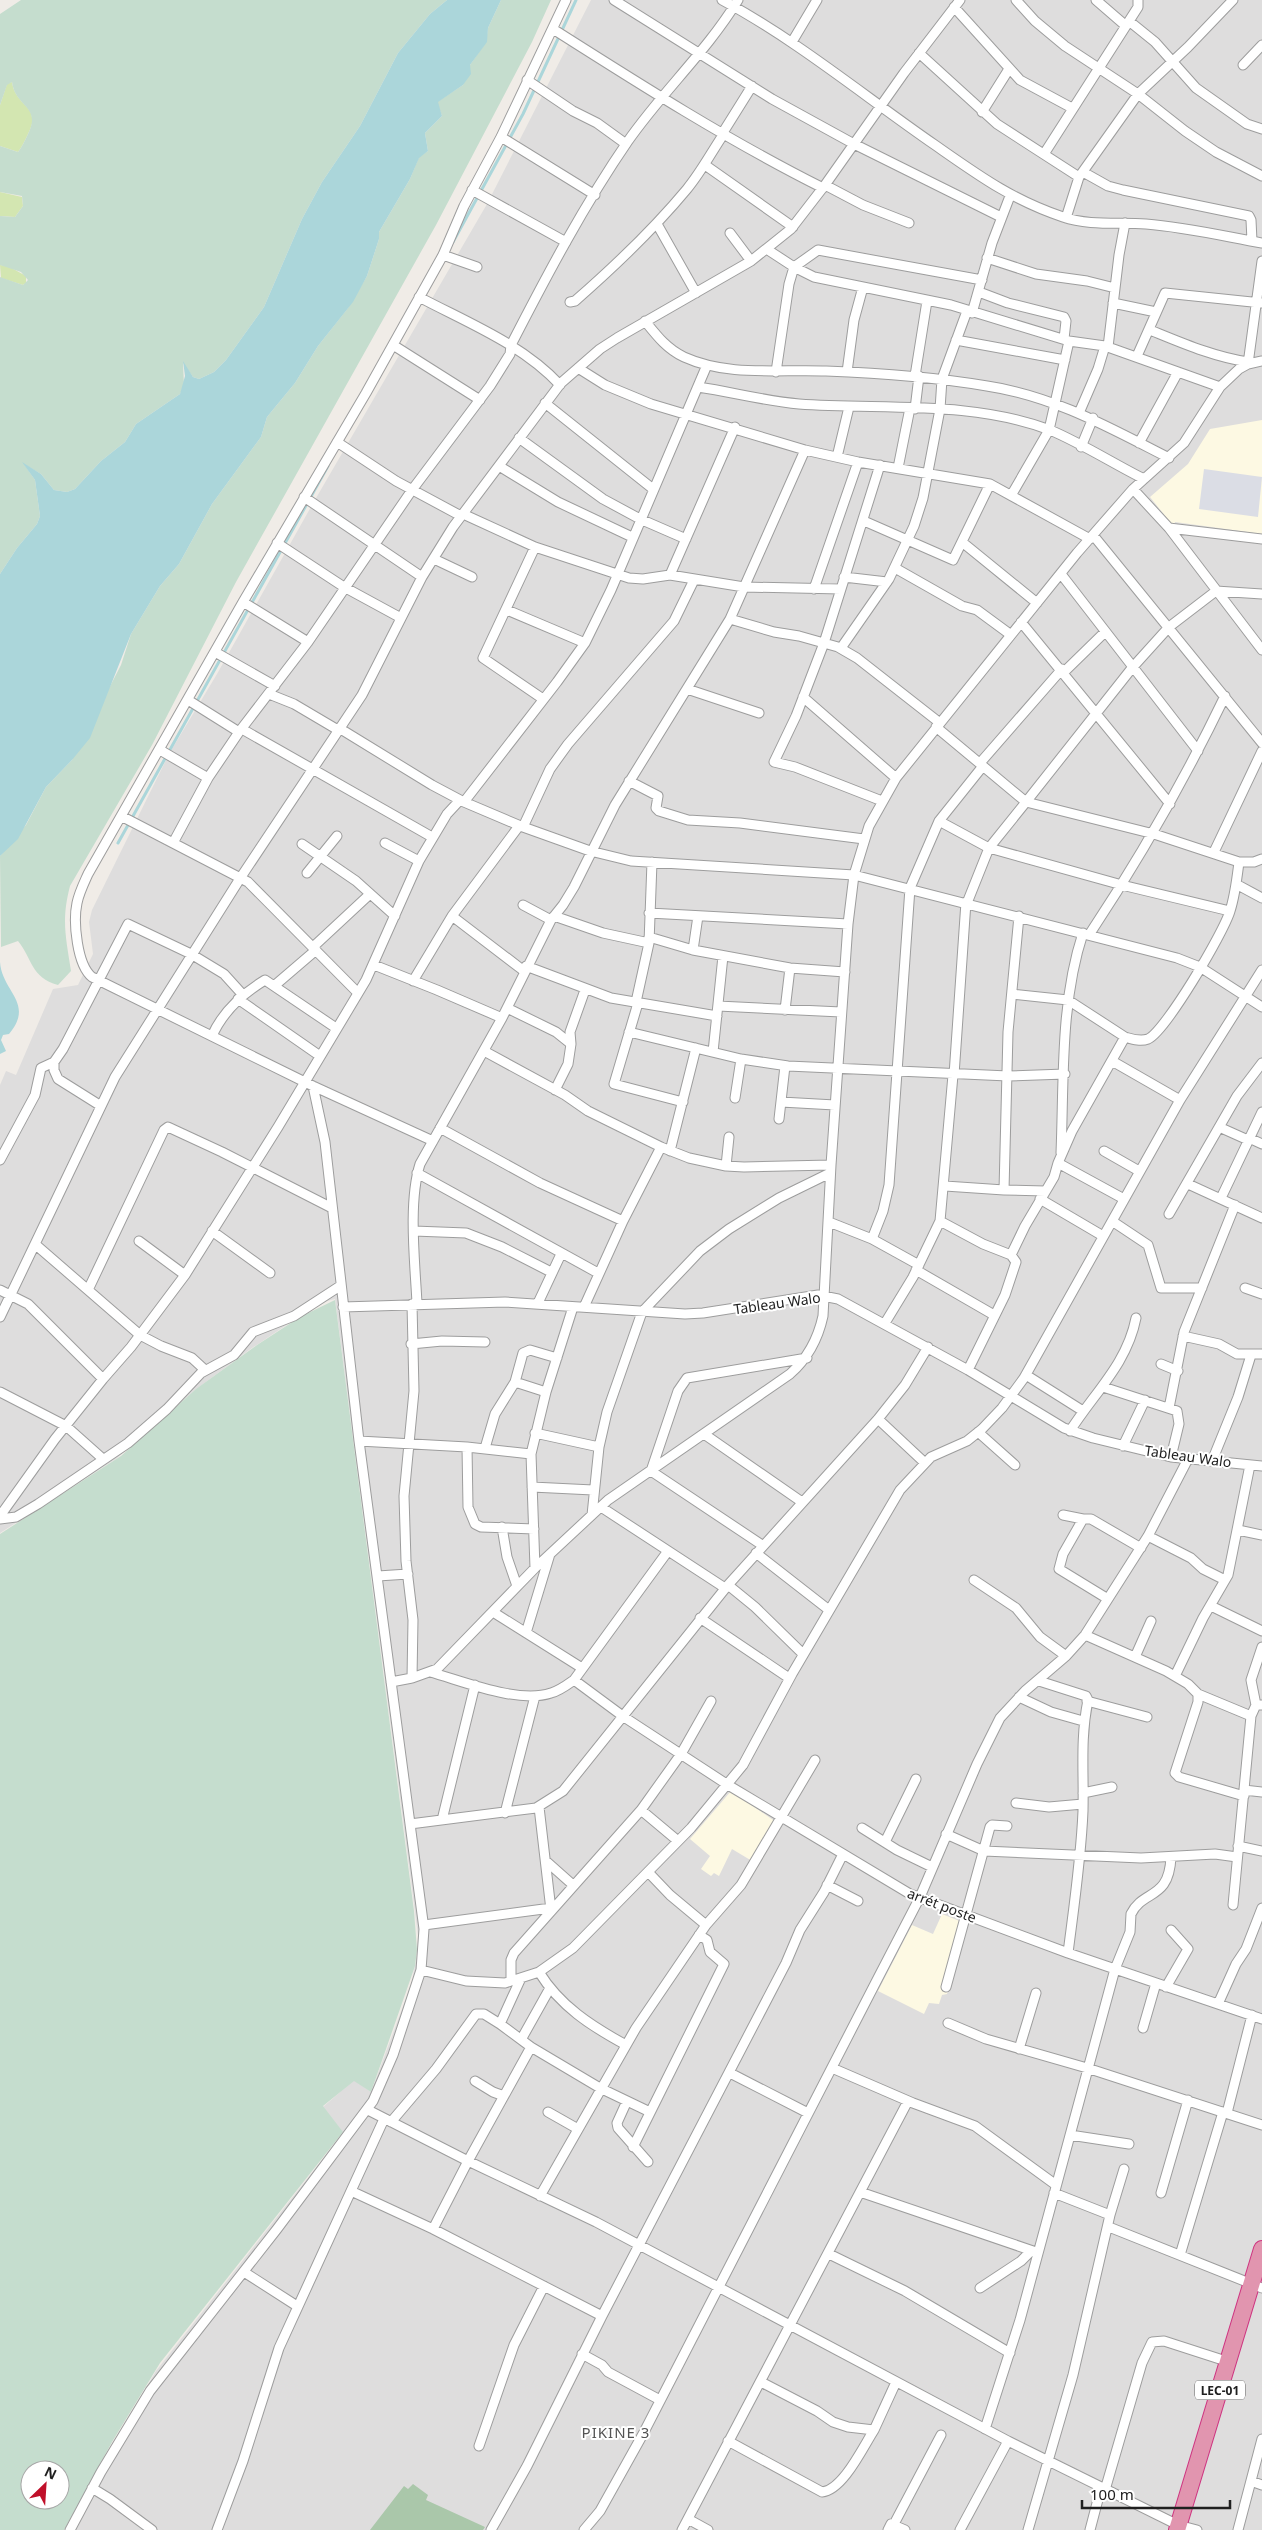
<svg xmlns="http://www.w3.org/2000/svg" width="1262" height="2530" font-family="'Noto Sans',sans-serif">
	<rect width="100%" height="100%" fill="#f0ece7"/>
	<path fill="#dedddd" d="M591 0H1262V2530H66L94 2474 156 2371 343 2133 323 2107 354 2080 371 2092 411 1985 418 1951V1935L335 1299 327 1301 294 1320 252 1348 195 1390 116 1459 0 1533V1085L6 1071 16 1075 53 989 78 985 93 954 89 922 92 910 169 754 217 674 312 505 487 204Z"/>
	<path fill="#fdf9e3" d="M1262 420V534L1175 522 1174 527 1150 497 1188 464 1210 429Z
		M731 1791 776 1822 752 1861 732 1849 719 1876 714 1873 711 1876 701 1869 710 1856 690 1839Z
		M942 1914 967 1924 947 1994 942 1995 939 2004 929 2003 924 2014 878 1991 912 1925 933 1934Z"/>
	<path fill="#d3e6b1" d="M12 82C15 107 43 106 28 134 25 140 22 147 18 152L0 146V105L7 84Z
		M0 192 22 197 23 206 15 217 0 216Z
		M0 265 8 266 26 276V283L23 285 1 278Z"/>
	<path fill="#c5ddce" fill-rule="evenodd" d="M21 0H447L430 14 398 53 360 126 322 182 302 219 264 307 226 360 214 372 199 379 193 377 183 363 184 386 180 394 136 424 125 442 101 461 75 489 67 492 54 490 41 474 24 464 35 480 40 516 37 524 17 548 0 574V277L23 285 28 280 21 272 0 265V216L15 217 23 206 22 196 0 192V146L18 152C22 147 25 140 28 134 42 106 15 107 12 82L7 85 0 105V14Z
		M501 0H551L532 42 436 225 236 582 152 745 70 886C61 921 66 937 71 971L58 985C31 978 32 958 18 941L1 947 0 856 26 825 46 787 72 760 121 665 131 634 160 586 179 564 212 504 261 437 267 417 295 383 318 346 348 308 367 276 379 239V232L410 179 419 157 428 151 425 133 442 116 437 102 463 85 470 65 486 42 488 28Z
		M335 1300 414 1911 417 1950 415 1966 371 2092 354 2081 323 2106 343 2132 160 2363 112 2442 64 2530H0V1534L121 1456 196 1389 257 1345 300 1317ZM30 2470H60V2500H30Z"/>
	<path fill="#aac7aa" d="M413 2484 428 2495 426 2500 485 2527 483 2530H370L404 2486 408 2489Z"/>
	<path fill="#dbdde5" d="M1204 469 1262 477 1258 517 1199 509Z"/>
	<path fill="#abd6da" d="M447 0H501L488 28 487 42 470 65 471 74 463 85 438 102 442 116 425 133 428 151 419 158 410 179 379 232V239L367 276 353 302 318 346 295 383 267 417 261 437 212 504 179 564 160 586 131 634 90 738 72 760 46 787 18 839 0 856V574L17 548 37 524 40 516 35 480 22 462 41 474 54 490 67 492 75 489 101 461 125 442 136 424 180 394 185 376 183 361 193 377 199 379 214 372 226 360 264 307 302 219 322 182 360 126 398 53 430 14Z
		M0 962C2 992 35 1003 9 1034L3 1035 1 1040 6 1051 0 1054Z"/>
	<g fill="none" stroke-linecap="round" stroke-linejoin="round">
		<path stroke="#abd6da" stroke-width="3" d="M453 242 523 114 576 0
			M118 843 328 466"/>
		<defs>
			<path id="street" d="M614 0 772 99 854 144 1001 217
				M722 0C798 41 864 96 935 145 978 175 1012 200 1063 217 1089 226 1119 222 1146 224 1185 227 1223 236 1262 243
				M1016 0 1035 21 1065 46 1138 94 1185 131 1216 152 1262 176
				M1096 0 1126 26
				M954 7 1020 80 1072 108
				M1129 21 1155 42 1196 88 1247 124 1262 129
				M553 29C641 85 729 141 823 188
				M792 42 817 0
				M919 53 997 124 1079 177
				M1243 65 1262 45
				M527 80 573 111 597 123 626 144
				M982 112 1009 69
				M722 134 752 86
				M501 137 595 195
				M1044 154 1138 7V0
				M705 165 793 227
				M1083 172 1108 186 1123 190 1249 216 1251 220 1252 241
				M825 185 863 205 909 223
				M472 190 566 242
				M1066 218 1079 177 1138 94 1188 47 1233 0
				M657 224 696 293
				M730 233 751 261
				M768 250 794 267 814 277 951 305 1069 341 1105 346 1220 387
				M443 255 477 267
				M987 258 1036 274 1087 281 1115 288
				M979 292 1008 303 1064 317 1066 321 1064 339
				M419 297C468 323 522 344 560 385
				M570 302 575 301C615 266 653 230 687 189 701 172 711 153 723 135
				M1113 303 1156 312
				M972 313 992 243 1010 196
				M645 321C657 336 667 349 684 357 728 377 779 369 826 371 880 373 934 377 987 386 1054 396 1110 428 1169 458
				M1150 330C1182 343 1214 357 1248 362
				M956 340 1065 360
				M393 345 480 400
				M1108 347 1119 255 1125 223
				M1137 356 1165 293 1262 303
				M1248 364 1262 261
				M578 368 605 385 651 404 805 450 858 462 990 484 1090 539
				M776 372 789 284 794 267 818 250 982 280
				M847 372 854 320 863 287
				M915 376 927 301
				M698 387C732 392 765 401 799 404 882 410 970 400 1050 430 1081 443 1114 464 1144 479
				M545 403 653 489
				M915 409 919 376
				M1079 413 1098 369 1105 346
				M519 438 603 499 640 519 686 539
				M337 442 396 481 461 516
				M1139 443 1178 372
				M1081 447 1093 418
				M837 457 849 407
				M880 465 824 643 796 716 774 762 795 767 882 801
				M499 466 558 502 632 537
				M898 468 910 408
				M1133 489 1169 528 1262 650
				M1012 494 1049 430 1069 341
				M304 497 422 577
				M463 514 535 547 629 578 643 579 670 575 744 587 841 589
				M864 521 953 560 990 484
				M1169 528 1262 539
				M1093 535 1262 743
				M962 542 1037 603
				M277 543 344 587 401 618
				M535 547 483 658 543 699
				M434 559 472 577
				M895 568 962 606 977 610 1011 635
				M1061 574 1198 751
				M670 575 735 427
				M844 577 887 582
				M814 589 858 462
				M243 602 308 642
				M507 610 585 643
				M730 619 774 632 799 636 838 647 857 658 940 723
				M1021 622 1170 804
				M841 648 889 579 914 526 923 498 940 409 942 379 967 311
				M215 652 275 686
				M1064 672 1105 632
				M687 689 759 713
				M269 694 294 704 338 730
				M803 697 896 778
				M188 700 239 732
				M936 727 1026 802 1154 834 1239 862H1254L1262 859
				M339 728 432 785 464 802 523 827 590 851 631 861 854 875 1177 958 1200 967 1262 1007
				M242 729 432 837
				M160 750 208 778
				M980 763 1062 669
				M629 781 658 796 656 808 659 811 688 820 740 823 864 839
				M464 802 557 682 585 643 611 590 707 365
				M121 816 248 882 358 993
				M939 821 989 848 1122 885 1230 911
				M523 827 550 769 568 744 674 621 694 580
				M173 843 208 778 239 732 308 642 412 490 490 386 510 354 511 345C547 275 584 205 628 141 662 92 707 51 738 0
				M385 843 419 861
				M302 844 356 881 395 916
				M1214 852 1262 751
				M307 873 337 836
				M1236 884 1262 898
				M967 903 989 848 1026 802 1132 668 1169 627 1216 591 1262 594
				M523 905 551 920
				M649 913 848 924
				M452 916 524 971
				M554 916 603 933 649 943
				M698 916 693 950 790 968 845 972
				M1019 916 1008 1032 1004 1190 1045 1191
				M1089 935C1140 858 1185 779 1225 696
				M649 937 693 950
				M313 947 370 894
				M374 965 437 990 502 1018
				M526 966 611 998 717 1016
				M413 981 452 916 519 826
				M274 986 316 950
				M1012 994 1068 1000 1125 1037C1132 1039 1140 1042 1148 1039 1165 1032 1224 932 1230 911 1235 896 1237 878 1239 862
				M238 999 320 1056
				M636 1002 649 943 652 862
				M638 1003 614 1084 683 1102
				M718 1006 841 1012
				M507 1008 556 1032 571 1044 570 1032 585 990
				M785 1010 790 968
				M629 1032 741 1059 788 1066 1008 1076 1065 1074
				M212 1036C223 1011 242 994 265 980L336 1028
				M484 1051 565 1095 588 1111 661 1147 689 1158 726 1166 744 1167 831 1165
				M713 1052 723 956
				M1112 1061 1180 1100
				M54 1062V1070L58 1079 101 1106
				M953 1075 940 1221 983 1244 1011 1255 1016 1262 1005 1295 968 1370
				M954 1075 966 902
				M555 1090 568 1064 571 1044
				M735 1098 741 1059
				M781 1102 835 1105
				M779 1119 785 1066
				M1219 1127 1248 1140
				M440 1128 540 1183 623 1221
				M1249 1138 1262 1144
				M433 1141 313 1086 92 977C77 965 73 922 77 903 79 893 84 883 88 874L243 602 366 393 443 255 464 206 501 137 566 0
				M670 1151 696 1048
				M1104 1151 1139 1171
				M1061 1153C1064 1080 1060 1003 1083 933
				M0 1160 35 1095 41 1068 54 1062 63 1049 128 924 191 954 224 974 243 995
				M726 1166 729 1137
				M417 1173 598 1273
				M1188 1184 1262 1218
				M945 1186 1004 1190
				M1221 1198 1262 1112
				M1040 1199 1103 1236
				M1124 1199 1058 1163 1072 1131 1125 1037
				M1169 1214 1237 1096 1262 1063
				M1112 1221 1148 1245 1161 1288H1202
				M829 1222 872 1239 919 1265
				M212 1231 270 1273
				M414 1231 466 1233 502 1247 551 1272
				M872 1239 883 1211 889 1185 910 888 939 821 983 766
				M139 1241 185 1275
				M36 1245 140 1335 161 1346 192 1358 205 1370
				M1011 1255 1025 1226 1054 1177 1058 1163
				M916 1270 994 1315
				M1245 1288 1262 1294
				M0 1290 28 1304 103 1379
				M88 1290 164 1130 168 1127 222 1152 332 1208
				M417 1303C415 1263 408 1202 420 1164L502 1018 551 920 563 905 574 887 615 805 730 619 805 450
				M538 1303 561 1254
				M412 1304 414 1391 404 1496 406 1561 413 1620 412 1678
				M343 1307 505 1302 685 1314 703 1313 818 1295 838 1299 968 1370 1064 1428 1093 1438 1171 1457 1262 1466
				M584 1307 623 1221 661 1147
				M0 1317 115 1077 241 877 362 695 422 577 453 527 561 383 600 349 617 338 751 261 791 229 825 185 904 73 960 0
				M885 1323 913 1277 940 1221
				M1183 1336 1219 1344 1237 1354H1262
				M411 1344 442 1341 485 1342
				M1161 1364 1178 1371
				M1026 1375 1083 1411
				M1103 1387 1177 1411 1179 1424 1171 1457
				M0 1392 66 1426 103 1459
				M546 1392 515 1382 523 1353 530 1350 557 1358
				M1169 1408 1184 1332 1235 1205
				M878 1419 925 1463
				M1070 1431C1094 1393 1127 1364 1136 1318
				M978 1432 1015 1465
				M535 1433 599 1447
				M704 1434 802 1502
				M359 1441 467 1447 531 1454
				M1123 1446 1145 1400
				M467 1447 468 1507 475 1524 481 1527 534 1529
				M485 1448 495 1414 515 1382
				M1212 1461 1238 1397 1251 1355
				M532 1487 593 1490
				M601 1507 725 1588
				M592 1515 599 1447 607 1412 642 1312 700 1251 729 1229 779 1198 830 1173
				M1063 1515 1083 1519
				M0 1516 55 1439 103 1379 131 1347 185 1275 278 1127 366 980 419 861 447 814 460 800
				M0 1519 16 1517 38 1504 128 1443 167 1409 201 1373 234 1355 253 1332 294 1316 340 1286
				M502 1527 507 1557 517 1586
				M1238 1530 1262 1535
				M1148 1536 1191 1558 1203 1569 1225 1580
				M762 1545 651 1471 678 1391 687 1378 807 1358
				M756 1553 829 1610
				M535 1568 531 1454 546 1392 573 1307
				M378 1576 408 1574
				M974 1580 1016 1608 1040 1637 1066 1656
				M728 1585 755 1607 803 1654
				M1108 1599 1059 1569 1063 1554 1083 1519H1091L1141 1548
				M1211 1606 1262 1631
				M493 1612 582 1668
				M700 1618 789 1678
				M526 1633 550 1554
				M1085 1635 1166 1671 1188 1684 1198 1694 1251 1716
				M1135 1657 1151 1621
				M430 1672C463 1681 518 1704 551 1693 559 1691 567 1685 574 1680L668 1551
				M1175 1676 1203 1618 1228 1575 1250 1465
				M574 1680 624 1717 728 1785 910 1894 1068 1953 1262 2019
				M1039 1681 1086 1696 1088 1700C1080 1740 1084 1771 1083 1811 1081 1859 1074 1906 1068 1953
				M391 1682 412 1678 437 1669 535 1568 608 1500 790 1374C808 1358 818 1339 823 1316L831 1165 848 924 854 875 869 826 896 778 1077 553 1133 489 1184 443 1220 387 1239 369 1248 364 1262 361
				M1198 1694V1702L1175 1773 1179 1777 1244 1796
				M1019 1697 1051 1712 1083 1721
				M1087 1701 1147 1717
				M1256 1705 1251 1680 1262 1647
				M1244 1790 1262 1792
				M1083 1793 1112 1787
				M1016 1803 1049 1807 1083 1804
				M539 1807 551 1910
				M641 1810 678 1841
				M505 1813 535 1696
				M442 1820 475 1685
				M410 1824 536 1808 563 1791 728 1585 878 1419 905 1385 928 1347
				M862 1828 897 1850 932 1867
				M946 1834 984 1851 1141 1858 1215 1854 1237 1857
				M885 1842 916 1779
				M1238 1846 1262 1851
				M546 1861 573 1885
				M649 1873 670 1895 706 1925
				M827 1885 858 1901
				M1233 1905 1251 1716 1256 1705H1262
				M424 1925 551 1908
				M421 1970 466 1981 505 1983 539 1972 573 1948 691 1828 743 1765 792 1674 900 1490 931 1457 967 1441 982 1429 1002 1408 1024 1378 1180 1100 1262 970
				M539 1972C560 2006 591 2026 626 2045
				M521 1978 500 2024 531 2047 600 2088 650 2112
				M511 1981V1960L514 1953 641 1810 681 1754 711 1701
				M946 1987 990 1827 992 1825 1007 1826
				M1166 1987 1188 1949 1171 1930
				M1218 2004 1236 1964 1246 1949 1262 1908
				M948 2023 986 2039 1087 2068 1262 2125
				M1143 2028 1156 1983
				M522 2038 550 1988
				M1019 2049 1036 1993
				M832 2068 913 2103 975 2126 1056 2185
				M730 2073 808 2113
				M475 2081 493 2092 504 2096
				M627 2101 617 2123 618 2128 648 2162
				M368 2110 468 2161 596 2222 1008 2441 1178 2525 1197 2530
				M548 2112 578 2129
				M1227 2113 1252 2015
				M391 2122 436 2069 476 2014H484L500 2024
				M1070 2135 1129 2144
				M633 2147 724 1964 710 1952 707 1940 699 1935
				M351 2191 433 2229 602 2316
				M860 2192 1036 2252
				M1054 2193 1110 2215
				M1161 2193 1188 2100
				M540 2196 636 2028 706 1925 741 1885 815 1760
				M1109 2227 1262 2288
				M433 2229 468 2161 531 2047
				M829 2254 905 2291 1010 2353
				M1180 2255 1223 2112
				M244 2272 297 2306
				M980 2288 1021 2261 1031 2251
				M582 2354 602 2365 608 2372 660 2400
				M761 2382 817 2411 833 2422 848 2427 874 2430 896 2382
				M985 2429 1020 2320 1115 1969 1130 1932 1131 1914C1143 1889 1169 1901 1171 1857
				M728 2441 822 2492C843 2490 863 2447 874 2430
				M479 2446 514 2345 544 2286
				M1251 2481 1262 2485
				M92 2488 110 2499 152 2530
				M1105 2490 1142 2363 1152 2342 1164 2341 1229 2362
				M688 2519 708 2530
				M894 2524 941 2435
				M70 2530 101 2472 150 2391 277 2229 373 2101 393 2055 421 1970 424 1929 359 1441 325 1142 313 1086
				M217 2530 243 2461 279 2348 384 2119
				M491 2530 527 2466 602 2316 786 1963 800 1930 824 1892 843 1854
				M584 2530 600 2511 643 2434 878 1978 920 1897 977 1764 1000 1718 1025 1691 1066 1656 1085 1635 1148 1536 1188 1459
				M682 2530 908 2101
				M888 2530 891 2524 905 2530
				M960 2530 1008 2441
				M1028 2530 1073 2375 1110 2215 1124 2169
				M1090 2530 1101 2488
				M1238 2530 1262 2439"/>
			<path id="highway" d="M1177 2530 1262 2249"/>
		</defs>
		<use href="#street" stroke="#9d9d9d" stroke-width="11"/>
		<use href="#highway" stroke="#ce3480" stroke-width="18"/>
		<use href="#street" stroke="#fff" stroke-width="9"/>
		<use href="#highway" stroke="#e195af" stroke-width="16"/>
	</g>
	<g text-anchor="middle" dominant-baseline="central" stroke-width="4" stroke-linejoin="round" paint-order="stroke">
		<rect fill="#fff" stroke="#636363" stroke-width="1" x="1195" y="2380.5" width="50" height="19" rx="4"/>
		<g font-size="12" font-weight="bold" fill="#202020">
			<text x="1220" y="2390">LEC-01</text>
		</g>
		<g font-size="14" fill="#202020" stroke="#fff">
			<text transform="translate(777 1303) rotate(-8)">Tableau Walo</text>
			<text transform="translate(1188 1456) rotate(8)">Tableau Walo</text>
			<text transform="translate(942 1905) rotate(21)">arrét poste</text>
		</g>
		<g font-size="15" letter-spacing="1" fill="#535353" stroke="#fff">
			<text x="616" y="2432">PIKINE 3</text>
		</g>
	</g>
	<g transform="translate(45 2485) rotate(25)"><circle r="24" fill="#ffffff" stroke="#a6a6a6"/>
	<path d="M0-4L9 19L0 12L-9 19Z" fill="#c0102a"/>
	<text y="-8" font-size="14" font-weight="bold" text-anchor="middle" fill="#202020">N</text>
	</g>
	<path d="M1082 2500v8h148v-8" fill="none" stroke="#202020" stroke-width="2.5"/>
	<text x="1090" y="2500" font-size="15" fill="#202020" stroke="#ffffff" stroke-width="4" paint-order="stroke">100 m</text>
</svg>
